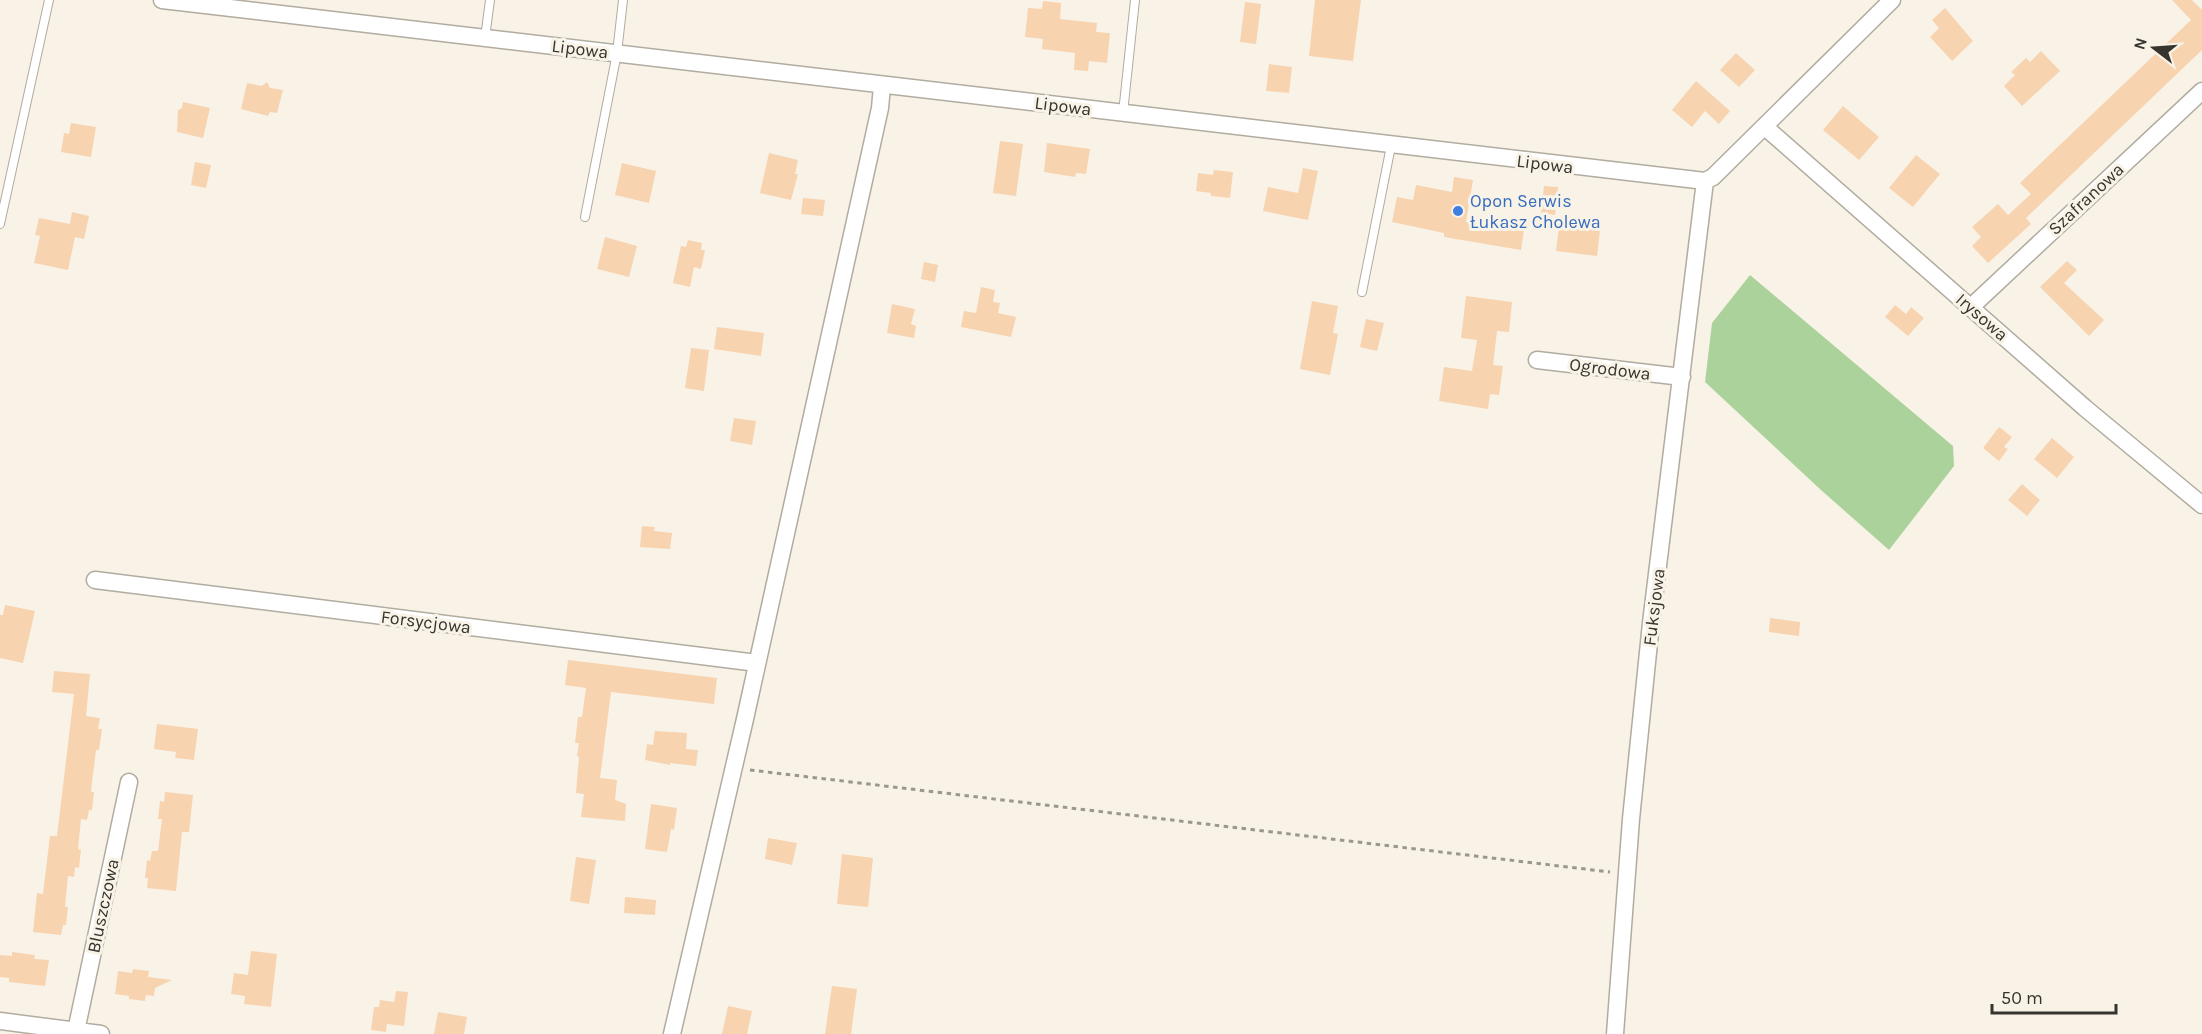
<svg xmlns="http://www.w3.org/2000/svg" width="2202" height="1034" font-family="Karla,sans-serif">
	<rect width="100%" height="100%" fill="#f9f3e7"/>
	<path fill="#acd29b" d="M1750 275 1953 446 1954 466 1889 550 1821 490 1705 382 1712 323Z"/>
	<path fill="#f7d3b0" d="M1315 0H1361L1353 61 1309 56Z
		M2172 0H2192L2202 10V50L2026 218 2031 224 1988 263 1972 246 1981 237 1972 227 1998 204 2008 215 2031 194 2020 183 2191 20Z
		M1043 1 1061 3 1060 19 1097 23 1096 32 1110 33 1107 63 1089 61 1088 71 1074 70 1075 53 1042 49 1043 39 1025 37 1028 8 1042 9Z
		M1245 2 1261 4 1256 44 1240 42Z
		M1945 8 1973 41 1952 61 1930 37 1939 28 1932 20Z
		M2041 51 2060 71 2022 106 2004 86 2015 75 2011 72 2026 58 2030 62Z
		M1736 53 1755 70 1739 87 1720 70Z
		M1269 64 1292 67 1289 93 1266 91Z
		M1696 81 1730 111 1719 124 1705 111 1692 127 1672 110Z
		M267 82 270 88 283 90 277 113 270 112 268 116 241 109 247 83 262 86Z
		M183 102 210 108 203 138 177 132 178 110 182 108Z
		M1843 106 1879 137 1859 160 1823 130Z
		M71 123 96 127 91 157 61 152 64 133 69 134Z
		M1000 141 1023 144 1016 196 993 193Z
		M1047 143 1090 149 1086 174 1076 173 1075 177 1044 172Z
		M769 153 798 160 795 174H798L791 200 760 193Z
		M1916 155 1940 174 1913 207 1889 188Z
		M195 162 211 165 206 188 191 185Z
		M622 163 656 171 649 203 615 195Z
		M1303 168 1318 171 1308 220 1263 211 1268 187 1298 193Z
		M1214 170 1233 172 1230 198 1211 196V193L1196 191 1198 173 1213 175Z
		M1454 177 1473 180 1466 222 1524 230 1521 250 1444 237V233L1392 222 1397 197 1413 200 1416 185 1452 192Z
		M1544 186 1558 187 1555 215 1541 213Z
		M803 198 825 200 823 216 801 214Z
		M72 212 89 216 84 239 75 237 68 270 34 263 40 236 35 235 39 218 70 224Z
		M1559 226 1600 230 1597 256 1556 251Z
		M605 237 637 246 629 277 597 269Z
		M688 240 702 243 701 250H705L701 269 694 267 690 287 673 283 681 246 686 247Z
		M2067 261 2077 270 2064 283 2104 320 2089 336 2040 287Z
		M924 262 938 265 935 282 921 279Z
		M981 287 995 290 993 302 1000 303 998 313 1016 317 1011 337 961 327 964 311 976 313Z
		M1466 296 1512 302 1509 332 1497 331 1493 365 1503 366 1499 395 1490 394 1488 409 1439 401 1444 367 1472 371 1477 340 1461 338Z
		M1312 301 1338 306 1333 333 1338 334 1330 375 1300 369Z
		M892 304 915 309 911 324 916 326 914 338 887 333Z
		M1895 305 1906 314 1911 307 1924 318 1908 336 1885 317Z
		M1366 319 1384 323 1377 351 1360 347Z
		M717 327 764 333 761 356 714 349Z
		M691 348 709 350 704 391 685 388Z
		M734 418 756 421 752 445 730 441Z
		M1999 427 2012 437 2004 447 2008 449 1999 461 1983 448Z
		M2052 438 2074 457 2057 478 2034 459Z
		M2022 484 2040 500 2027 516 2008 500Z
		M642 526 655 527 654 531 672 533 670 549 640 547Z
		M5 605 35 611 23 663 0 658V615H3Z
		M1770 618 1800 622 1799 636 1769 632Z
		M568 660 717 678 714 704 611 692 600 778 617 780 615 800 626 804 625 821 581 817 584 794 576 793 579 757 577 756 579 743H575L578 717H582L586 688 565 685Z
		M54 671 90 674 86 716 100 718 98 729H102L99 750H96L92 782 91 792H94L92 810H89L87 820 81 819 78 849 81 850 79 868 75 867 74 877 68 876 65 907H68L66 925H63L61 935 33 932 37 893 43 894 50 836H57L74 694 52 692Z
		M157 724 198 729 194 760 175 758 176 752 154 749Z
		M655 731 687 733 686 749 698 750 696 766 670 763V765L645 760 647 744 653 745Z
		M165 792 193 795 189 832H182L176 891 147 888 148 878H145L147 860 150 861 152 851H158L162 819H158L160 801 164 802Z
		M651 804 677 808 674 830 671 829 667 852 645 849Z
		M768 838 797 843 792 865 765 859Z
		M842 854 873 858 868 907 837 904Z
		M576 857 596 860 589 904 570 901Z
		M625 897 656 900 655 915 624 913Z
		M251 951 277 954 271 1007 244 1004 245 996 231 994 234 973 248 975Z
		M12 952 35 955 34 959 49 960 45 986 9 982V978L0 977V955L12 956Z
		M133 969 149 971 148 977 172 980 155 988 154 996 146 995 145 1001 129 999V996L115 994 118 971 132 973Z
		M832 986 857 989 851 1034H825Z
		M396 991 408 992 404 1026 387 1024 386 1032 371 1030 374 1007H379L380 1000 394 1002Z
		M728 1006 752 1011 747 1034H722Z
		M438 1012 467 1017 464 1034H434Z"/>
	<g fill="none" stroke-linecap="round" stroke-linejoin="round">
		<defs>
			<path id="service" d="M485 38 490 0
				M1123 113 1135 0
				M585 217 617 53 623 0
				M0 224 49 0
				M1362 292 1391 146"/>
			<path id="minor" d="M162 0 1705 181 1713 177 1892 0
				M1765 127 2085 408 2202 505
				M1971 307 2202 91
				M1537 360 1682 377
				M95 580 757 663
				M0 1021 101 1034
				M76 1031 129 782
				M672 1034 745 719 880 108 882 86
				M1615 1034 1631 819 1651 623 1705 181"/>
		</defs>
		<use href="#service" stroke="#b1aba0" stroke-width="10"/>
		<use href="#minor" stroke="#b1aba0" stroke-width="19"/>
		<path stroke="#9b978e" stroke-width="3" stroke-dasharray="4.5 4.5" stroke-linecap="butt" d="M750 770 1610 872"/>
		<use href="#service" stroke="#fff" stroke-width="8"/>
		<use href="#minor" stroke="#fff" stroke-width="16"/>
	</g>
	<circle fill="#3f7fe0" stroke="#f9f3e7" stroke-width="2" cx="1458" cy="211" r="6"/>
	<g text-anchor="middle" dominant-baseline="central" stroke-width="6" stroke-linejoin="round" paint-order="stroke">
		<g font-size="18" fill="#36342f" stroke="#f9f3e7">
			<text transform="translate(580 49) rotate(7)">Lipowa</text>
			<text transform="translate(1063 106) rotate(7)">Lipowa</text>
			<text transform="translate(1545 164) rotate(7)">Lipowa</text>
			<text transform="translate(2086 199) rotate(-43)">Szafranowa</text>
			<text transform="translate(1982 317) rotate(41)">Irysowa</text>
			<text transform="translate(1610 369) rotate(7)">Ogrodowa</text>
			<text transform="translate(1654 607) rotate(-83)">Fuksjowa</text>
			<text transform="translate(426 622) rotate(7)">Forsycjowa</text>
			<text transform="translate(103 906) rotate(-78)">Bluszczowa</text>
		</g>
		<g font-size="18" fill="#366cbe" stroke="#f9f3e7" text-anchor="start">
			<text x="1470" y="201">Opon Serwis<tspan x="1470" dy="21">Łukasz Cholewa</tspan></text>
		</g>
	</g>
	<g transform="translate(2154 48) rotate(287)" stroke="#f9f3e7" stroke-width="4.5" paint-order="stroke">
	<path d="M0-4.5L10 22L0 15L-10 22Z" fill="#36342f"/>
	<text y="-9" font-size="16" font-weight="bold" text-anchor="middle" fill="#36342f">N</text>
	</g>
	<path d="M1992 1004v9h124v-9" fill="none" stroke="#36342f" stroke-width="3"/>
	<text x="2001" y="1004" font-size="18" fill="#36342f" stroke="#f9f3e7" stroke-width="4.5" paint-order="stroke">50 m</text>
</svg>
